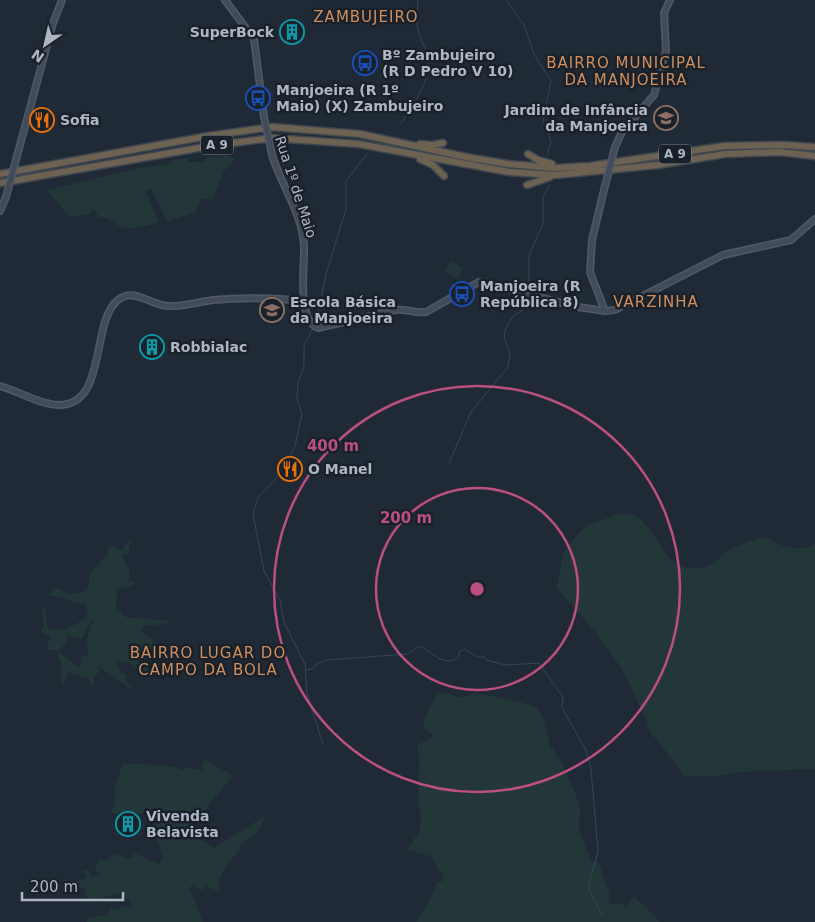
<svg xmlns="http://www.w3.org/2000/svg" width="815" height="922" font-family="'DejaVu Sans',sans-serif">
	<rect width="100%" height="100%" fill="#202a36"/>
	<path fill="#233738" d="M227 156 236 158 224 171 213 199H202L194 213 167 221 151 189 145 190 159 222C140 228 124 234 108 218L99 217 93 208 89 215 69 216 47 190 145 167 170 164 171 161 188 158V162H205L207 157Z
		M450 261 463 269 457 278 445 271Z
		M622 513C662 515 654 574 701 568 715 567 721 553 733 548 742 543 752 541 762 537 784 544 792 555 815 544V769L737 772 720 776H683L674 761 650 732 646 719 622 669 596 633 557 588 563 553 576 536 588 525Z
		M128 541H131L128 554 122 555 129 570V581L135 582 131 586 117 589 116 607 125 617 169 621 166 626 163 624 145 626 140 630 157 644V654L154 657 159 660 154 662 142 654 143 658 149 663 140 659 136 661 150 667V672L144 675 129 663 117 661 119 669 127 676 125 680 133 688 131 689 98 666 99 672 93 677 94 690 89 678 71 674 69 669 64 684H61L62 667 57 653 59 652 77 666H80L82 661 80 657 88 656 87 639 93 620H91L82 639 66 635 68 641 58 651 48 649V643L52 637 40 632 44 628 42 609 46 610 44 613 48 629C59 632 82 625 88 614L85 604C71 603 62 595 48 595L55 588 70 594 87 591 91 572 109 553 108 545 122 550Z
		M441 692 463 698 475 693 517 701 538 708 544 720 550 745 562 763 577 798 580 812 579 830 591 861 599 863 610 897 608 905 620 903 625 907 634 896 660 922H416L433 894 436 883 443 881V873L439 871 430 856 407 850 420 830 421 813 418 805 419 760 417 745 433 738V735L426 730 423 723 437 693Z
		M204 759 233 776 185 833 192 834 214 848 265 816 258 831 241 845 239 851 228 862 219 880 218 891 207 886 201 890 193 886 189 887 203 922H87L88 918 108 915 110 907 118 910 124 906 132 909 130 900 123 897V892L90 901 84 894 87 891 75 882 86 878 83 870 90 871 91 877 101 875 95 869 99 859 107 861 106 859 113 856V853L131 859 134 853 159 864 163 858 153 827 159 813H112L115 796 114 788 123 763 171 766 184 770V768L204 770 202 768Z"/>
	<g fill="none" stroke-linecap="round" stroke-linejoin="round">
		<path stroke="#34455d" stroke-width="1" d="M506 0 524 25 534 54 551 81 543 121 551 141 547 156
			M400 124C413 108 435 73 427 53 423 43 418 35 417 24 416 16 418 8 418 0
			M529 285V255L543 224V197L550 185
			M316 323 326 274 346 209V181L367 154
			M314 327 304 345V367L298 382 297 399 302 414 295 446 281 473 258 498 253 514 264 571 280 600 284 622 305 664 307 694 323 744
			M449 463 471 412 508 367 510 353 504 338 505 330 513 316 523 310 526 298
			M306 670 313 669 318 663 327 660 407 654 420 646C432 652 443 667 458 658L460 651 465 649 477 657H485L486 660 506 665 539 663 563 697 562 708 586 750 591 769 598 851 588 888 602 915"/>
		<defs>
			<path id="secondary" d="M225 0 254 39 264 117
				M615 147 622 132 654 95 666 50 664 13 670 0
				M272 155C281 185 302 213 304 245 305 265 296 320 318 328L395 310C406 308 415 314 426 312L479 282 578 307 605 311 615 310 723 255 791 240 815 219
				M17 156 53 23 62 0
				M0 211 6 197
				M605 311 590 272 592 240 605 186
				M0 386C19 391 38 404 58 405 108 406 90 322 118 300 134 287 150 305 168 306 183 307 198 302 213 300 244 297 273 298 304 301"/>
			<path id="highway" d="M420 144 433 145 443 143
				M528 154 538 160 552 164
				M420 159 433 165 444 176
				M0 174 208 136 272 127 360 134 466 157 508 164 555 168 590 166 724 146 783 145 815 147
				M0 183 210 146 272 138 359 144 509 172 556 175 658 165 725 154 779 152 815 156
				M527 185 550 177"/>
		</defs>
		<use href="#secondary" stroke="#515965" stroke-width="8"/>
		<use href="#highway" stroke="#3e4651" stroke-width="9"/>
		<use href="#secondary" stroke="#424b5a" stroke-width="5"/>
		<use href="#highway" stroke="#6d6251" stroke-width="6"/>
		<defs>
			<path id="secondary-bridge" d="M264 117 272 155
				M605 186 615 147
				M6 197 17 156"/>
		</defs>
		<use href="#secondary-bridge" stroke="#515965" stroke-width="8" stroke-linecap="butt"/>
		<use href="#secondary-bridge" stroke="#424b5a" stroke-width="5"/>
	</g>
	<g fill="none" stroke="#bb4f80" stroke-width="2.5">
		<circle cx="477" cy="589" r="101"/>
		<circle cx="477" cy="589" r="203"/>
	</g>
	<defs>
		<symbol id="building-ring" viewBox="-11 -11 22 22"><circle r="9.5" fill="#19212b" stroke="#0f9aa8" stroke-width="1.5"/><path d="M-4-6H4V6H1V3H-1V6H-4ZM-2.5-4.3h1.7v1.8h-1.7ZM.8-4.3h1.7v1.8H.8ZM-2.5-1h1.7V.8h-1.7ZM.8-1h1.7V.8H.8Z" fill="#0f9aa8"/></symbol>
		<symbol id="bus-ring" viewBox="-11 -11 22 22"><circle r="9.5" fill="#19212b" stroke="#1a4fb4" stroke-width="1.5"/><path d="M-5-6H5V4H4V6H2V4H-2V6H-4V4H-5ZM-3.5-4V0h7V-4ZM-3.5 1.2v1.5H-2V1.2ZM2 1.2v1.5H3.5V1.2Z" fill="#1a4fb4"/></symbol>
		<symbol id="school-ring" viewBox="-11 -11 22 22"><circle r="9.5" fill="#19212b" stroke="#8d6e63" stroke-width="1.5"/><path d="M0-5L7-2L0 1L-7-2ZM-4 1L0 2.5L4 1V4Q0 6-4 4Z" fill="#8d6e63"/></symbol>
		<symbol id="restaurant-ring" viewBox="-11 -11 22 22"><circle r="9.5" fill="#19212b" stroke="#e8710a" stroke-width="1.5"/><path d="M-5-6h1v4h1v-4h1v4h1v-4h1v5L-1.5 .5V6h-2V.5L-5-1ZM5-6V6H3V1.5H1.5Q1.5-4 5-6Z" fill="#e8710a"/></symbol>
	</defs>
	<g fill-rule="evenodd">
		<use href="#building-ring" x="278" y="18" width="28" height="28"/>
		<use href="#bus-ring" x="351" y="49" width="28" height="28"/>
		<use href="#bus-ring" x="244" y="84" width="28" height="28"/>
		<use href="#school-ring" x="652" y="104" width="28" height="28"/>
		<use href="#restaurant-ring" x="28" y="106" width="28" height="28"/>
		<use href="#bus-ring" x="448" y="280" width="28" height="28"/>
		<use href="#school-ring" x="258" y="296" width="28" height="28"/>
		<use href="#building-ring" x="138" y="333" width="28" height="28"/>
		<use href="#restaurant-ring" x="276" y="455" width="28" height="28"/>
		<use href="#building-ring" x="114" y="810" width="28" height="28"/>
	</g>
	<g text-anchor="middle" dominant-baseline="central" stroke-width="5" stroke-linejoin="round" paint-order="stroke">
		<g fill="#19212b" stroke="#818996" stroke-width="1">
			<rect x="201" y="135.5" width="32" height="19" rx="4"/>
			<rect x="659" y="144.5" width="32" height="19" rx="4"/>
		</g>
		<g font-size="12" font-weight="bold" fill="#aeb6c4">
			<text x="217" y="145">A 9</text>
			<text x="675" y="154">A 9</text>
		</g>
		<g font-size="14" font-weight="bold" fill="#aeb6c4" stroke="#19212b" text-anchor="start">
			<text x="274" y="32" text-anchor="end">SuperBock</text>
			<text x="382" y="55">Bº Zambujeiro<tspan x="382" dy="16">(R D Pedro V 10)</tspan></text>
			<text x="276" y="90">Manjoeira (R 1º<tspan x="276" dy="16">Maio) (X) Zambujeiro</tspan></text>
			<text x="648" y="110" text-anchor="end">Jardim de Infância<tspan x="648" dy="16">da Manjoeira</tspan></text>
			<text x="60" y="120">Sofia</text>
			<text x="480" y="286">Manjoeira (R<tspan x="480" dy="16">República 8)</tspan></text>
			<text x="290" y="302">Escola Básica<tspan x="290" dy="16">da Manjoeira</tspan></text>
			<text x="170" y="347">Robbialac</text>
			<text x="308" y="469">O Manel</text>
			<text x="146" y="816">Vivenda<tspan x="146" dy="16">Belavista</tspan></text>
		</g>
		<g font-size="14" fill="#aeb6c4" stroke="#19212b">
			<text transform="translate(296 187) rotate(72)">Rua 1º de Maio</text>
		</g>
		<g font-size="15" letter-spacing="1" fill="#d08e5d" stroke="#19212b">
			<text x="366" y="17">ZAMBUJEIRO</text>
			<text x="626" y="63">BAIRRO MUNICIPAL<tspan x="626" dy="17">DA MANJOEIRA</tspan></text>
			<text x="656" y="302">VARZINHA</text>
			<text x="208" y="653">BAIRRO LUGAR DO<tspan x="208" dy="17">CAMPO DA BOLA</tspan></text>
		</g>
	</g>
	<circle cx="477" cy="589" r="8" fill="#bb4f80" stroke="#19212b" stroke-width="2.5"/>
	<g font-size="15" text-anchor="middle" font-weight="bold" fill="#bb4f80" stroke="#19212b" stroke-width="5" stroke-linejoin="round" paint-order="stroke">
		<text x="333" y="451">400 m</text>
		<text x="406" y="523">200 m</text>
	</g>
	<g transform="translate(45 45) rotate(214)" stroke="#19212b" stroke-width="4" paint-order="stroke">
	<path d="M0-4L9 19L0 12L-9 19Z" fill="#aeb6c4"/>
	<text y="-8" font-size="14" font-weight="bold" text-anchor="middle" fill="#aeb6c4">N</text>
	</g>
	<path d="M22 892v8h101v-8" fill="none" stroke="#aeb6c4" stroke-width="2.5"/>
	<text x="30" y="892" font-size="15" fill="#aeb6c4" stroke="#19212b" stroke-width="4" paint-order="stroke">200 m</text>
</svg>
